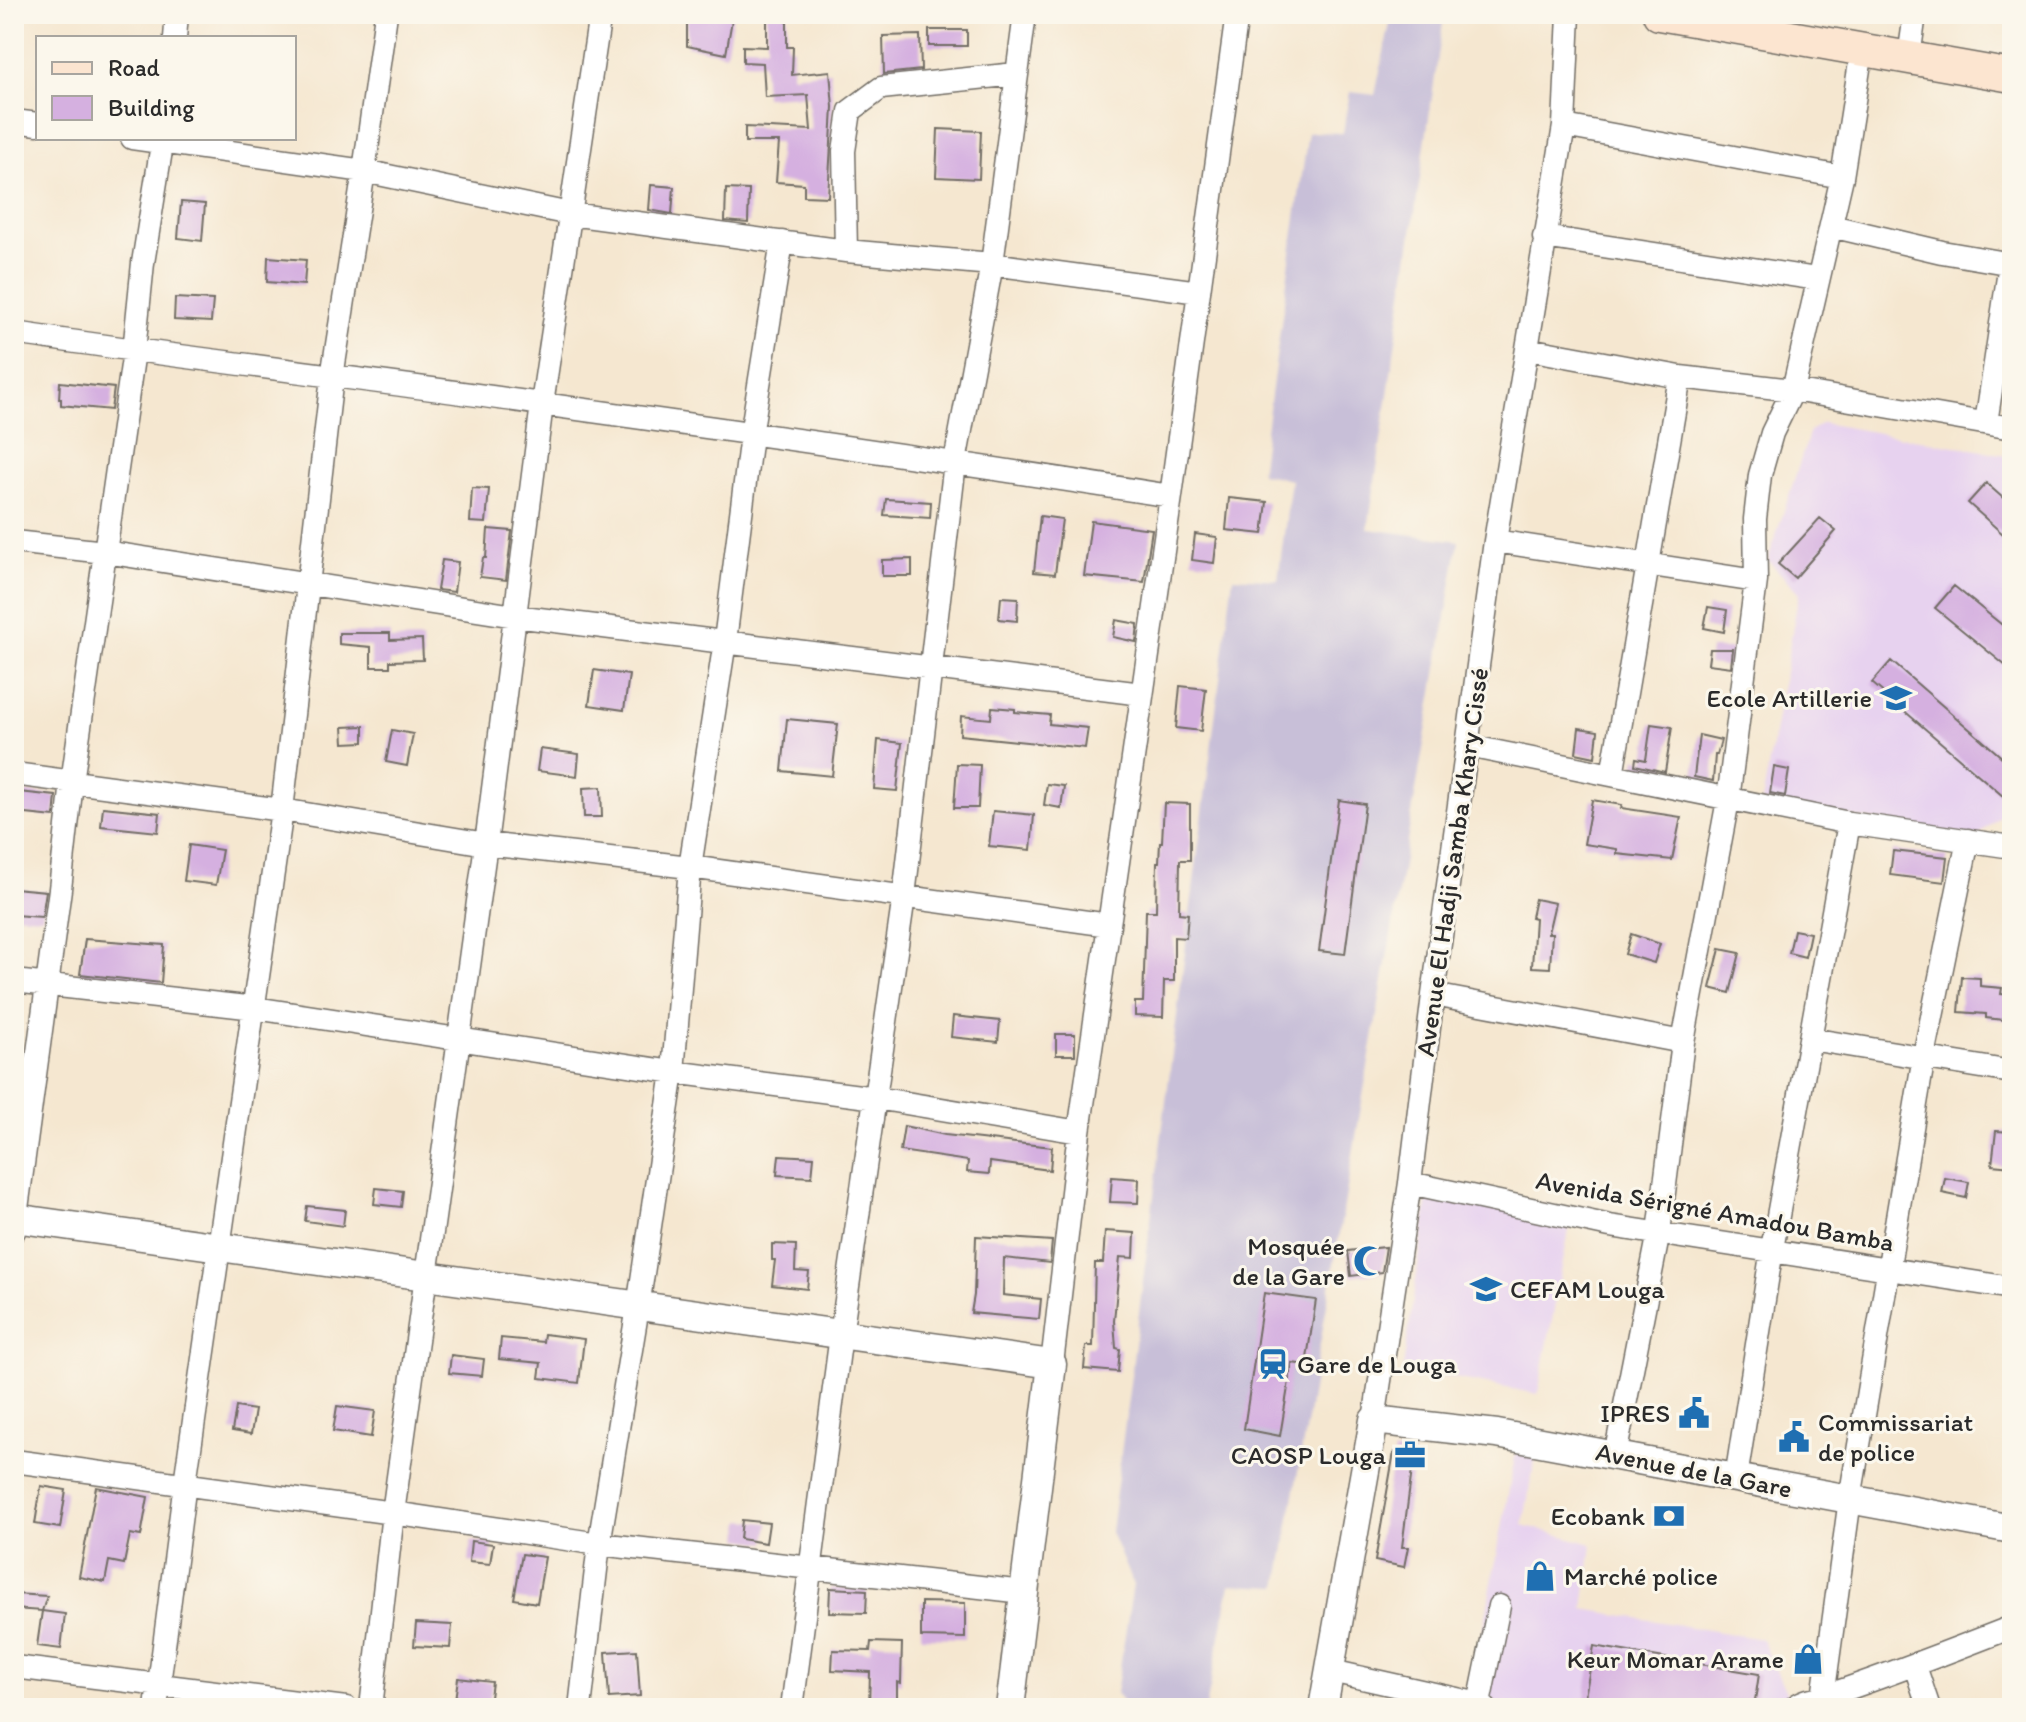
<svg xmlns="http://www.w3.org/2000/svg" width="2026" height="1722" font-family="Itim,sans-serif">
	<rect width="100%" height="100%" fill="#fbf7ec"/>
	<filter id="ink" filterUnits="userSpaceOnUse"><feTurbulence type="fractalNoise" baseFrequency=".0125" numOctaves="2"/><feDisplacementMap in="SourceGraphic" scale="16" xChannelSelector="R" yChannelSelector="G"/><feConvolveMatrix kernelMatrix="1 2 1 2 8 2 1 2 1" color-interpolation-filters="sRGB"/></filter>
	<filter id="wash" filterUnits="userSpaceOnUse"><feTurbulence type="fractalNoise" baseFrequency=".006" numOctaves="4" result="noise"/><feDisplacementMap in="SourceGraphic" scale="32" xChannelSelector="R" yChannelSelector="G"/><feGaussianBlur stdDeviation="1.8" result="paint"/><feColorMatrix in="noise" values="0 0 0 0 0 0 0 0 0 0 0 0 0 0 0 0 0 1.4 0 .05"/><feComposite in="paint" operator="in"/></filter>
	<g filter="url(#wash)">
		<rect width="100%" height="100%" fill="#f5e7d0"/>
		<path fill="#e7d2ef" d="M1822 423 2012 456V805L1977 837 1762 802 1799 593 1768 560 1810 431Z
			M1430 1185 1573 1209 1538 1394 1403 1368Z
			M1516 1451 1536 1455 1523 1525 1592 1544 1584 1609 1762 1639 1793 1708H1469Z"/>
		<path fill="#c8bfd8" d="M1392 14 1444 16 1368 529 1459 541 1278 1587 1230 1585 1206 1708H1127L1116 1693 1133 1585 1111 1532 1233 577 1278 580 1291 480 1260 473 1308 132 1343 133 1350 92 1375 95Z"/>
		<g id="blocks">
			<path fill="#d5b0e0" d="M687 14H733L726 54 687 46Z
				M767 14H787V47H793L792 75 830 71 833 107 828 197 804 196V184L776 182 779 142H745V127L811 130 808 95 765 97 763 63 743 62V46L767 47Z
				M929 30H967V46H929Z
				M920 35 921 70 884 74 883 36Z
				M938 129 981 131 979 179 936 177Z
				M651 185 674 187 672 214 649 210Z
				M726 189 749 190 748 223 725 221Z
				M181 202 205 204 202 241 178 238Z
				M268 257 306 260 304 285 267 282Z
				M175 298 213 300 211 322 174 320Z
				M60 382 114 388 111 410 61 405V399H59Z
				M1986 483 2012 506V542L1968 503Z
				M472 488 489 489 486 523 470 522Z
				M1229 498 1267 502 1263 534 1226 530Z
				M886 499 931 502 930 518 884 515Z
				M1040 516 1062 519 1055 574 1034 572Z
				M1820 518 1836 531 1795 578 1778 564Z
				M1091 521 1152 529 1144 582 1084 576Z
				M488 529 512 531 506 580 480 577 483 558H486Z
				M1195 534 1217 537 1214 563 1192 560Z
				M912 559V576H882V560Z
				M442 560 458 562 454 592 437 590Z
				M1954 586 2012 633V671L1935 608Z
				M1001 597 1018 598 1017 621 999 619Z
				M1708 607 1727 610 1724 632 1704 628Z
				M1116 620 1138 624 1136 642 1113 637Z
				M339 633H390V640L422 639 423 660 390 661V667H371V647L339 644Z
				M1710 649H1733L1731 667 1708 664Z
				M1891 661 2012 766V787L2004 797 1872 683Z
				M594 670 629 675 624 710 589 705Z
				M1180 686 1206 689 1201 731 1176 728Z
				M992 707 1015 709V712L1050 715 1049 724 1088 728 1085 748 960 735 961 716 991 719Z
				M787 719 838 724 832 776 782 771Z
				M1651 724 1672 727 1665 772 1635 765 1636 758 1646 760Z
				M364 726V742L344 743 343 727Z
				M1579 728 1598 731 1595 757 1576 753Z
				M392 730 413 734 407 766 386 762Z
				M1699 735 1721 740 1717 755H1715L1713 781 1694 777Z
				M878 740 902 743 897 791 874 789Z
				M540 749 579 754 577 776 537 771Z
				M957 764 980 765 978 808H954Z
				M1774 767 1789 770 1785 796 1770 793Z
				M1047 784 1064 786 1061 808 1044 805Z
				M601 787 602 817H584L583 788Z
				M19 792 56 796 54 817 17 813Z
				M1339 800 1365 804 1345 954 1319 951Z
				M1592 800 1622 805 1621 808 1681 817 1672 860 1617 854V849L1584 844Z
				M1164 803 1190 804V860H1180L1179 913 1188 914 1186 938 1174 937V981H1164L1163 1017 1135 1016V1002H1143L1146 911H1156L1157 862H1159L1160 842H1162Z
				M103 807 160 813 158 832 101 826Z
				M993 811 1034 815 1031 850 989 846Z
				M189 845 222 850 216 885 184 881Z
				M1893 851 1947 857 1944 882 1890 875Z
				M14 888 46 891 42 917 14 915Z
				M1535 899 1555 903 1548 933H1552L1550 968 1532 967 1535 918 1531 917Z
				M1794 930 1810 933 1805 957 1789 953Z
				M1631 934 1660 944 1654 963 1625 954Z
				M85 939 164 945 161 983 80 974Z
				M1720 949 1740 953 1730 993 1710 988Z
				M1962 977 1980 978V986L2002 988 2001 994 2012 995V1021L1986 1018V1014L1959 1012Z
				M953 1016 1000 1021 998 1042 951 1037Z
				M1056 1034H1075V1055H1056Z
				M904 1126 945 1135 1052 1147 1050 1170 990 1162 989 1174 967 1172 968 1161 900 1151Z
				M1996 1131 2012 1132V1167L1992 1165Z
				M779 1155 814 1157 812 1177 777 1175Z
				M1112 1177 1139 1179 1138 1203 1110 1202Z
				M1945 1178 1969 1182 1966 1198 1942 1193Z
				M376 1188 403 1191 401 1207 374 1204Z
				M307 1206 345 1210 343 1226 305 1221Z
				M1105 1231 1135 1233 1134 1258 1120 1257 1114 1321 1116 1348 1120 1349 1118 1372 1084 1369 1086 1346H1093L1095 1263H1103Z
				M976 1236 1052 1241 1050 1263 1004 1258 1003 1295 1041 1299 1039 1319 971 1313 974 1295Z
				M772 1244 796 1245 795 1271 809 1272 807 1289 772 1285 775 1260H772Z
				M1386 1247 1382 1272 1351 1276 1348 1251Z
				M1264 1293 1316 1300 1306 1365 1292 1363 1280 1436 1244 1429Z
				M544 1334 584 1339 579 1383 539 1378 541 1363 499 1359 501 1338 543 1342Z
				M451 1355 484 1359 482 1376 449 1373Z
				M337 1406 375 1411 371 1437 333 1431Z
				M236 1407 255 1410 251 1434 232 1431Z
				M1394 1452 1414 1454 1402 1547H1408L1404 1567 1375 1561Z
				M41 1486 66 1490 60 1528 35 1524Z
				M96 1487 148 1497 141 1536 130 1534 124 1564 109 1561 105 1582 79 1577Z
				M742 1520 769 1523 766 1543 740 1539Z
				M471 1541 493 1544 490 1564 469 1562Z
				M522 1554 545 1557 537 1603 514 1599Z
				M830 1588 867 1590 866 1613 829 1612Z
				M14 1594 47 1596 42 1611 14 1609Z
				M921 1602 965 1603V1638L921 1637Z
				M42 1611 65 1614 61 1649 37 1646Z
				M416 1623 452 1625 450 1648 414 1646Z
				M871 1642 902 1643 901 1683 897 1682V1708H869L870 1672 832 1670 833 1650 870 1651Z
				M1594 1646 1759 1674 1754 1708H1583Z
				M637 1650 640 1696 609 1698 606 1652Z
				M458 1678 492 1682 489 1705 455 1700Z"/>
		</g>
	</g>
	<g filter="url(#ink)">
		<use href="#blocks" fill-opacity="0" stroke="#726d65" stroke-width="2"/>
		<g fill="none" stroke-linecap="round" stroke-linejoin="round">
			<defs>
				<path id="minor" d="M175 38 177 14
					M1909 57 1915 14
					M14 121 38 124
					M1564 126 1842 177
					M132 138 364 171 570 214 846 251 992 264 1199 292
					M1831 226 1942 252 2012 264
					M1544 237 1817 279
					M846 251 844 151 850 111 881 88 1016 74
					M14 333C190 359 366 379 542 404 752 433 962 463 1171 496
					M1528 349 1680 377 1793 390 2012 428
					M1986 423 2010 264
					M1495 541 1756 581
					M14 542 105 552 515 616 1142 694
					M1468 746 1849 823 2012 847
					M14 774 282 810 486 844 690 867 1109 925
					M1612 775 1680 377
					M14 981 255 1008 673 1072 876 1098 1079 1132
					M1433 995 1683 1042
					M1810 1039 2012 1072
					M1410 1183 1610 1226 2012 1288
					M14 1231 60 889 72 782 134 351 143 263 163 138
					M1052 1364 1079 1132 1171 496 1237 14
					M1374 1420 1410 1183 1433 995 1495 541 1564 126 1569 14
					M1615 1456 1659 1232 1683 1042 1728 800 1756 581 1755 519 1760 475 1772 433 1793 390 1842 177 1862 50
					M14 1461 393 1513 599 1544 1024 1592
					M1736 1478 1772 1249 1849 823
					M1915 1666 1929 1708
					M14 1667 346 1708
					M1331 1671 1479 1704 1485 1708
					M1823 1697 1850 1499 1924 1056 1968 840
					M1479 1704 1499 1606
					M156 1708 185 1483 282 810 332 377 364 171 386 14
					M371 1708 393 1513 486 844 542 404 600 14
					M580 1708 599 1544 638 1307 673 1072 690 867 725 641 751 435 782 242
					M792 1708 841 1335 904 896 955 462 992 264 1025 14
					M1794 1708C1803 1698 1822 1698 1835 1693 1894 1673 1953 1650 2012 1627"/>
				<path id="tertiary" d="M14 1218 1052 1364 1010 1708
					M1323 1708 1374 1420 1497 1434 2012 1529"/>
				<path id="secondary" d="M1659 14 2012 76"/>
			</defs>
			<use href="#minor" stroke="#726d65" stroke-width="25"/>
			<use href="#tertiary" stroke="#726d65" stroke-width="31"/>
			<use href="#secondary" stroke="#726d65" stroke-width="35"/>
			<use href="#minor" stroke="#fff" stroke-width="22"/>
			<use href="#tertiary" stroke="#fff" stroke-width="28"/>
			<use href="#secondary" stroke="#fce5d0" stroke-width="32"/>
		</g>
	</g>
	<defs>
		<symbol id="school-bare" viewBox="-9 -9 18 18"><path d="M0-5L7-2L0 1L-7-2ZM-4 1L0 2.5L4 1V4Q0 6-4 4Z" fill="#1f6fb2" stroke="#fbf7ec" stroke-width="2.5" paint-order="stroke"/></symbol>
		<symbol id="mosque-bare" viewBox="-9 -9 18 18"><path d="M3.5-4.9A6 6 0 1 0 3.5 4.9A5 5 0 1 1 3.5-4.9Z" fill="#1f6fb2" stroke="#fbf7ec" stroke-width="2.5" paint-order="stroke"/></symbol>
		<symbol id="university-bare" viewBox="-9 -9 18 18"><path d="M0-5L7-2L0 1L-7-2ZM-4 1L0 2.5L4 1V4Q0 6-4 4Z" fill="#1f6fb2" stroke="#fbf7ec" stroke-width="2.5" paint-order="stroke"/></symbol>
		<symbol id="station-bare" viewBox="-9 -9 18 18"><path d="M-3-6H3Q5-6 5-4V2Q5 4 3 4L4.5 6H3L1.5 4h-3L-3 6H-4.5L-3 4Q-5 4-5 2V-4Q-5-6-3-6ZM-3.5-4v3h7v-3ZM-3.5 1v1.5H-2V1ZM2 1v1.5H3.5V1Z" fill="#1f6fb2" stroke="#fbf7ec" stroke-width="2.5" paint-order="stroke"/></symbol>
		<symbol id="civic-bare" viewBox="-9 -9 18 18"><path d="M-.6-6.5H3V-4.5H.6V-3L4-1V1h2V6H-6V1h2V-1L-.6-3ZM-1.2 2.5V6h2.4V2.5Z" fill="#1f6fb2" stroke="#fbf7ec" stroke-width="2.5" paint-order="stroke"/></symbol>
		<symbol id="office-bare" viewBox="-9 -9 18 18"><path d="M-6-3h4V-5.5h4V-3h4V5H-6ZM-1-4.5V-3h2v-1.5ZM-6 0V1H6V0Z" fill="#1f6fb2" stroke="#fbf7ec" stroke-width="2.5" paint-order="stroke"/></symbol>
		<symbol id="bank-bare" viewBox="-9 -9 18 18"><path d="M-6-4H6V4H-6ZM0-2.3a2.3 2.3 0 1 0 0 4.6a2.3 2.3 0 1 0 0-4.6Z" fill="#1f6fb2" stroke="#fbf7ec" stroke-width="2.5" paint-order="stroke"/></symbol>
		<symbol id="shop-bare" viewBox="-9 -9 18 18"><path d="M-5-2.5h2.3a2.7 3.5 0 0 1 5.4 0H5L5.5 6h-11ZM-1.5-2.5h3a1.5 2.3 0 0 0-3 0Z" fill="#1f6fb2" stroke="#fbf7ec" stroke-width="2.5" paint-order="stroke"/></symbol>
	</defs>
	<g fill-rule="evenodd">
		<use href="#school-bare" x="1874" y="676" width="44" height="44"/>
		<use href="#mosque-bare" x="1347" y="1239" width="44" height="44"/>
		<use href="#university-bare" x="1464" y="1267" width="44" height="44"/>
		<use href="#station-bare" x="1251" y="1342" width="44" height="44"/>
		<use href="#civic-bare" x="1672" y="1391" width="44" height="44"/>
		<use href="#civic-bare" x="1772" y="1415" width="44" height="44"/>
		<use href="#office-bare" x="1388" y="1433" width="44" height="44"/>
		<use href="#bank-bare" x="1647" y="1494" width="44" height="44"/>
		<use href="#shop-bare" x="1518" y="1554" width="44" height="44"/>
		<use href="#shop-bare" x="1786" y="1637" width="44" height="44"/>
	</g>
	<g text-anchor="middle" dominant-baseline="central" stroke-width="6" stroke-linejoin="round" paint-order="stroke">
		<g font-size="26" fill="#2b2b2b" stroke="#fbf7ec" text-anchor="end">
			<text x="1872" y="698">Ecole Artillerie</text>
			<text x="1345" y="1246">Mosquée<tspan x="1345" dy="30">de la Gare</tspan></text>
			<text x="1510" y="1289" text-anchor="start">CEFAM Louga</text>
			<text x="1297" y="1364" text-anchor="start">Gare de Louga</text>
			<text x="1670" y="1413">IPRES</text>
			<text x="1818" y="1422" text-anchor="start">Commissariat<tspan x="1818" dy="30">de police</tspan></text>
			<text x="1386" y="1455">CAOSP Louga</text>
			<text x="1645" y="1516">Ecobank</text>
			<text x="1564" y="1576" text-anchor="start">Marché police</text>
			<text x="1784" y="1659">Keur Momar Arame</text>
		</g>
		<g font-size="26" fill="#2b2b2b" stroke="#fbf7ec">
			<text transform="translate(1452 862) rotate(-82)">Avenue El Hadji Samba Khary Cissé</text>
			<text transform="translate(1715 1211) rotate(10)">Avenida Sérigné Amadou Bamba</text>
			<text transform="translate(1694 1470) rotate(11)">Avenue de la Gare</text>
		</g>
	</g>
	<rect width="2026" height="1722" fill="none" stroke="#fbf7ec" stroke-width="48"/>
	<rect x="36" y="36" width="260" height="104" fill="#fbf7ec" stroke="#a8a59f" stroke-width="2"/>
	<rect x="52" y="62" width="40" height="12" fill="#fce5d0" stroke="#a8a59f" stroke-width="2"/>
	<text x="108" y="76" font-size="24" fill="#2b2b2b">Road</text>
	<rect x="52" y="96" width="40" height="24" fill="#d5b0e0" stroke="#a8a59f" stroke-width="2"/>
	<text x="108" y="116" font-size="24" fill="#2b2b2b">Building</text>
</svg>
